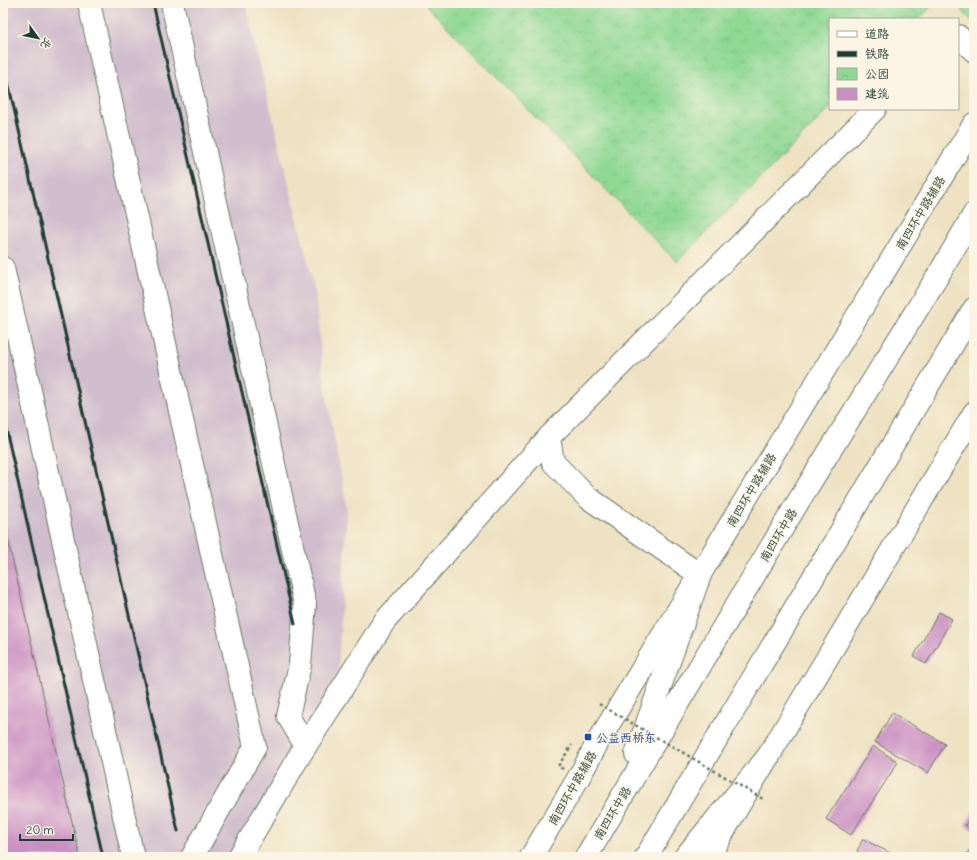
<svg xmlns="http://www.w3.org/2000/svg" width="977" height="860" font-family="Delius,'LXGW WenKai TC',sans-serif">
	<defs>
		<pattern id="park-crowns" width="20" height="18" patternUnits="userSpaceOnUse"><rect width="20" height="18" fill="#90d995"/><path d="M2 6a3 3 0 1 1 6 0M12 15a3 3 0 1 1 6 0" fill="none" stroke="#7cbb81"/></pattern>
	</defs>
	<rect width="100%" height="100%" fill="#fcf5e5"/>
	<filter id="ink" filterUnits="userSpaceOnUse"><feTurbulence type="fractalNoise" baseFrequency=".025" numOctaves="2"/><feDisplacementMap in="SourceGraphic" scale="8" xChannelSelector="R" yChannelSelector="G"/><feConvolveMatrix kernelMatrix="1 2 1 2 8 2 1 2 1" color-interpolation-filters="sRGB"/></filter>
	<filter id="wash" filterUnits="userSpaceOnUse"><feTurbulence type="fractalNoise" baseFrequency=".012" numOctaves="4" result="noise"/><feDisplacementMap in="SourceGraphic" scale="16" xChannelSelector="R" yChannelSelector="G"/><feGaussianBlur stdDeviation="0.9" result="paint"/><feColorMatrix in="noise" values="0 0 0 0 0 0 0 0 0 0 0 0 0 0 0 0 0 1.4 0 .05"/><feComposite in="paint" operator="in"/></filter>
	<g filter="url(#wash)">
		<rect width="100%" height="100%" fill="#eee2c2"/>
		<path fill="#d0bdcd" d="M3 3H245L315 292 323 374 347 509 338 672 305 745 233 857H3Z"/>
		<path fill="url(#park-crowns)" stroke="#588b64" d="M424 3H935L919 19H830V108L677 262Z
			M955 3H974V23Z"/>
		<g id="blocks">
			<path fill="#c98ec2" d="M3 522H4L80 857H3Z
				M939 612 952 619 926 664 914 656Z
				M892 713 945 744 928 773 875 742Z
				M873 746 898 762 851 835 826 819Z
				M974 811V831L965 825Z
				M863 839 898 857H868L857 851Z
				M974 844V857H965Z"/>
		</g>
	</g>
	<g filter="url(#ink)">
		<use href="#blocks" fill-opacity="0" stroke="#677766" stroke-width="1"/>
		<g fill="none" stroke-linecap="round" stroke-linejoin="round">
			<defs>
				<path id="minor" d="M89 3 255 747 192 857
					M172 3 305 604 300 665 288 716 305 745
					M958 36 974 51
					M3 268 133 857
					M700 575 587 497 553 462 549 437 875 109
					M239 857 298 758 384 622 549 437"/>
				<path id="major" d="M531 857 579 777 599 740 974 124
					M709 857 736 810 974 413"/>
				<path id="highway" d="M636 754 700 575
					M586 857 795 507 942 269 974 214
					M646 857 974 309
					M685 857 771 753"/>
			</defs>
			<use href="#minor" stroke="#677766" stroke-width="24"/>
			<use href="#major" stroke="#677766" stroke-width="24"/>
			<use href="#highway" stroke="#677766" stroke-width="24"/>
			<path stroke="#677766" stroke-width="2.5" stroke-dasharray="3 3" stroke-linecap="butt" d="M563 769 558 766 572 745"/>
			<use href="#minor" stroke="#fff" stroke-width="22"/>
			<use href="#major" stroke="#fff" stroke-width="22"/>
			<use href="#highway" stroke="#fff" stroke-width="22"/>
			<path stroke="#1f3d34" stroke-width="3" d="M153 3 295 624
				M3 60 178 831
				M3 416 103 857"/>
			<path stroke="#677766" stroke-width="2.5" stroke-dasharray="3 3" stroke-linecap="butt" d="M599 704 763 799"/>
		</g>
	</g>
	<rect fill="#1a4fb4" stroke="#fcf5e5" stroke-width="1.5" x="584" y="733" width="8" height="8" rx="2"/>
	<g text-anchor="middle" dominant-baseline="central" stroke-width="3" stroke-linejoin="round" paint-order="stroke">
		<g font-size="12" fill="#1f3d34" stroke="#fcf5e5">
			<text transform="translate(920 213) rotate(-59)">南四环中路辅路</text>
			<text transform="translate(751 490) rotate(-59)">南四环中路辅路</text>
			<text transform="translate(778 535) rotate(-59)">南四环中路</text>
			<text transform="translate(572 788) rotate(-60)">南四环中路辅路</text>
			<text transform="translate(612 813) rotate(-59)">南四环中路</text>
		</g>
		<g font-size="12" fill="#164399" stroke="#fcf5e5" text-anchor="start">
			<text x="596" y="737">公益西桥东</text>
		</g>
	</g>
	<rect width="977" height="860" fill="none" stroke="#fcf5e5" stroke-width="16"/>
	<rect x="829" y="18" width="130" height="92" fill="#fcf5e5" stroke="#a4ab9e"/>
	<rect x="837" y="31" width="20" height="6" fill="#ffffff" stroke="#a4ab9e"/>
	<text x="865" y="38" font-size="12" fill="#1f3d34">道路</text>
	<rect x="837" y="51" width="20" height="6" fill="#1f3d34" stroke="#a4ab9e"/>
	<text x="865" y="58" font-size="12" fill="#1f3d34">铁路</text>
	<rect x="837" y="68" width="20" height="12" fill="url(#park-crowns)" stroke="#a4ab9e"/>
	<text x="865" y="78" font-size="12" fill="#1f3d34">公园</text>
	<rect x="837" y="88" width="20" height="12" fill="#c98ec2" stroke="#a4ab9e"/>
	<text x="865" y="98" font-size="12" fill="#1f3d34">建筑</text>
	<g transform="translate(38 38) rotate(123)" stroke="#fcf5e5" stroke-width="3" paint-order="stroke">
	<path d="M0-3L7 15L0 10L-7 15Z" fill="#1f3d34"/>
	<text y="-6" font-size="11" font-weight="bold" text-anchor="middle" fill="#1f3d34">北</text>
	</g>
	<path d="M20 834v6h53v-6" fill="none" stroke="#1f3d34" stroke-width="2"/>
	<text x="26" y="834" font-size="12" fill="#1f3d34" stroke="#fcf5e5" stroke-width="3" paint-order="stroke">20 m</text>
</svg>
